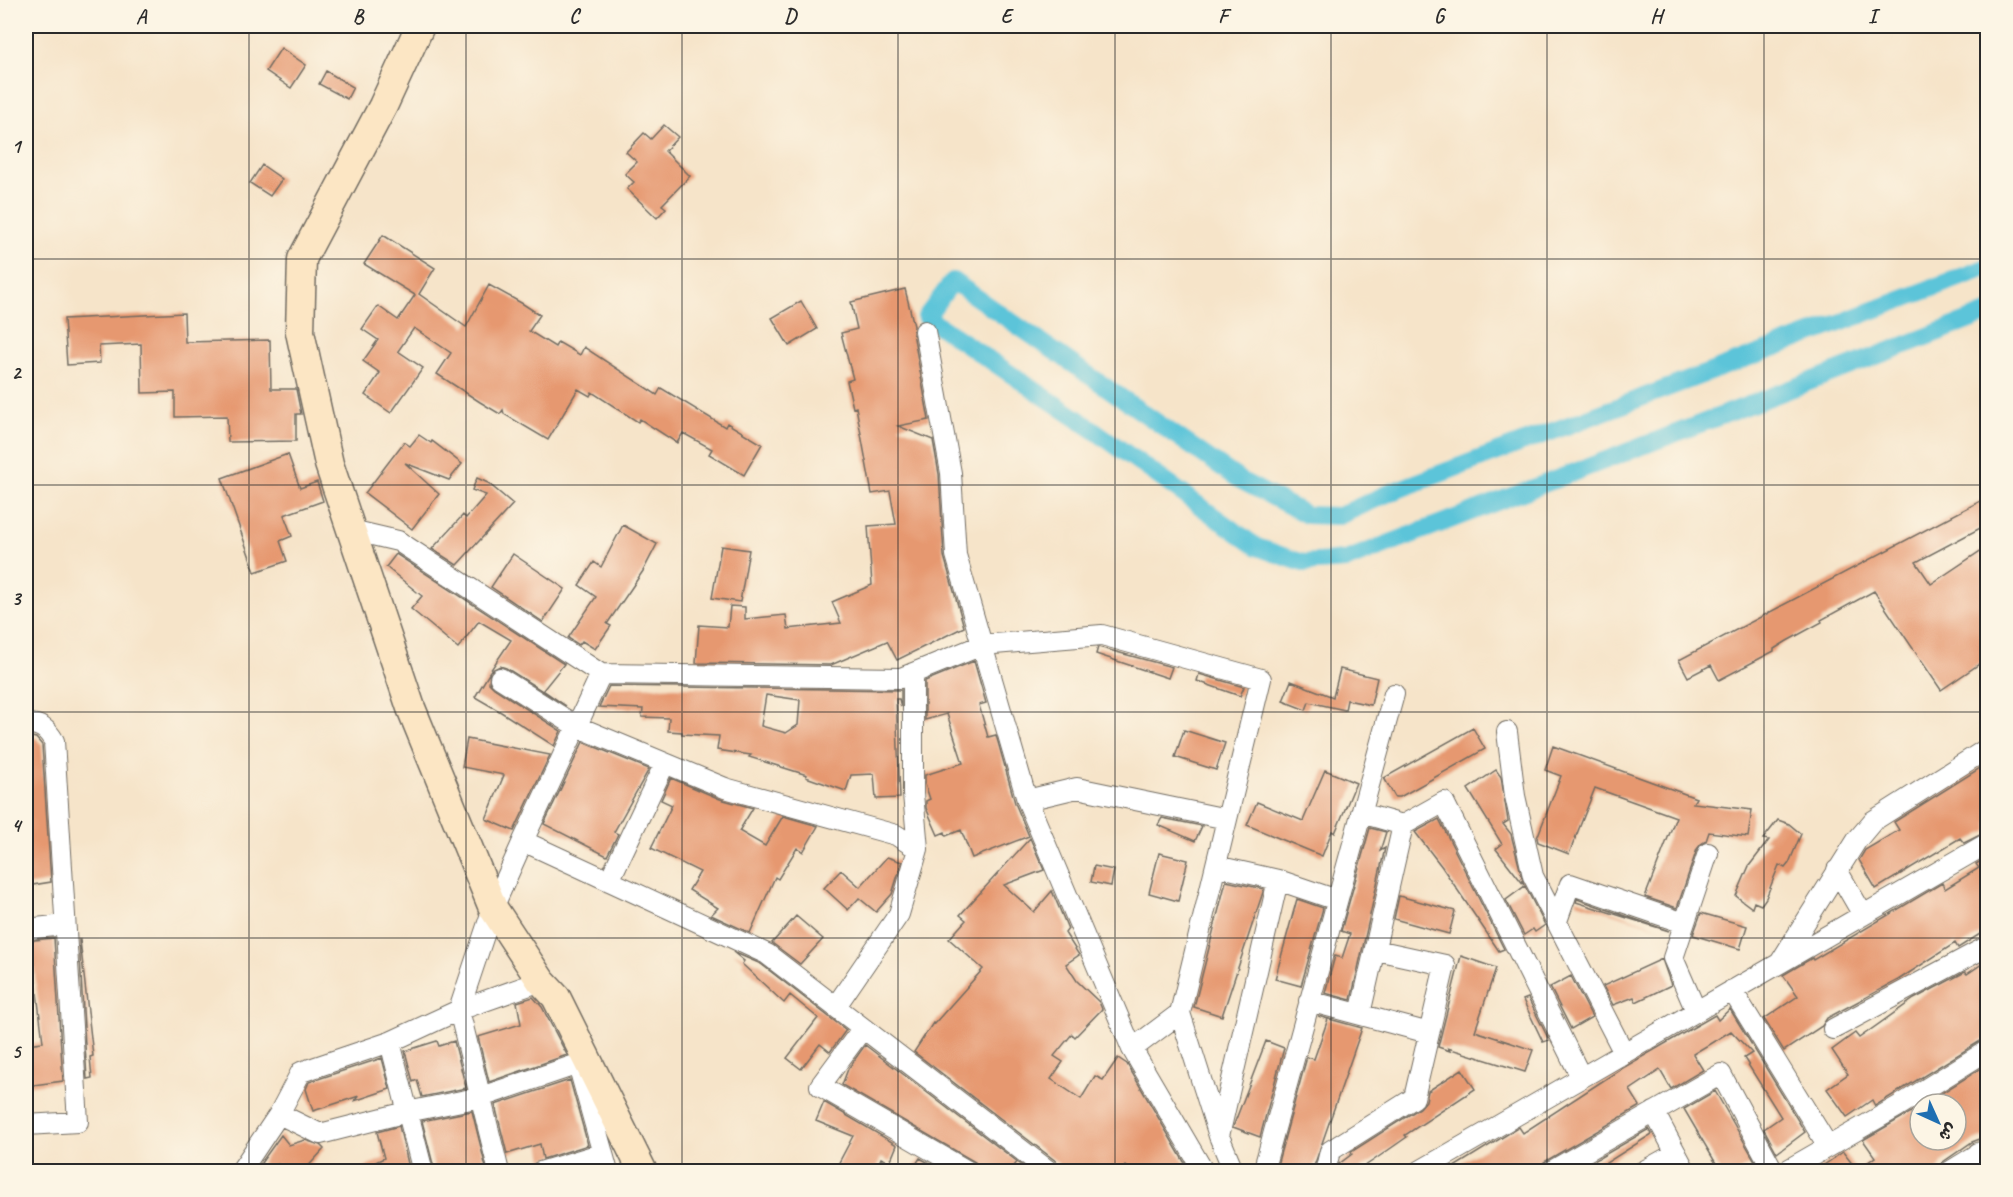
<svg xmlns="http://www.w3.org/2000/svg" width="2013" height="1197" font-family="Caveat,'Playpen Sans Arabic',sans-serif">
	<rect width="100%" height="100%" fill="#fcf5e5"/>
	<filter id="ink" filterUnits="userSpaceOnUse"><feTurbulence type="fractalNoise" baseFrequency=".0167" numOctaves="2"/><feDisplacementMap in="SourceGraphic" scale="12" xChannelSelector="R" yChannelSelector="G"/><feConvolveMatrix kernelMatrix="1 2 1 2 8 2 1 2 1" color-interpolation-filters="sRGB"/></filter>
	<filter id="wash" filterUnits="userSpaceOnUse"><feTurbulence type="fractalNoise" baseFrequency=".008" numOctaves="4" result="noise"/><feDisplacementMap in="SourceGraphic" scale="24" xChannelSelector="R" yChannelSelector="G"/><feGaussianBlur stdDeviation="1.35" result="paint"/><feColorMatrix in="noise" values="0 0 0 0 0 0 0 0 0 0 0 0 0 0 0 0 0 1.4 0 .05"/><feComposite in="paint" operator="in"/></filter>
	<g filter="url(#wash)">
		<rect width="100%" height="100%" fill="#f6e4c9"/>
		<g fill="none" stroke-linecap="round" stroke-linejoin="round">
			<path stroke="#5cc4d9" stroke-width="18" d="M1988 267 1389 493 1339 516 1307 515 1240 480 953 281 926 317 1091 428 1257 547 1303 563 1346 560 1988 313"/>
		</g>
		<g id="blocks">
			<path fill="#e6986f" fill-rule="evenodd" d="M281 48 306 65 291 88 266 71Z
				M326 71 353 87 347 99 319 84Z
				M664 125 678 137 665 151 690 176 662 205 666 208 657 218 627 189 634 182 625 174 637 162 626 152 644 133 651 139Z
				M262 165 282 179 270 196 250 183Z
				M383 235 435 268 419 294 466 327 489 285 523 304 540 315 529 331 555 347 558 342 580 355 584 347 657 395 661 388 725 427 727 423 762 444 744 475 709 454 712 449 683 433 677 443 640 419 638 422 592 392 590 396 578 389 548 440 504 414 503 410 500 414 480 402 437 374 451 353 414 328 398 351 423 368 391 413 365 395 380 373 363 361 378 340 362 329 378 306 398 320 415 295 364 264Z
				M905 289 914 326 913 333 929 420 898 426 933 440 939 474 944 556 964 627 897 660 887 641 831 665 696 663 699 625 728 627 730 606 745 607V619L786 615 788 629 841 623 832 602 872 585 868 526 896 524 890 491 872 494 856 407 853 408 847 381 853 379 841 333 857 329 851 302Z
				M801 301 817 329 789 346 772 318Z
				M184 313 185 342 270 340 271 389H296L301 414H296V441L228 442 227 416 175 417V392L142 393 141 344 99 346 100 363 67 365 64 319Z
				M419 435 431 443 432 441 462 464 449 480 405 463 439 494 412 529 365 493 404 442 410 446Z
				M288 454 300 488 317 482 323 501 284 515 292 536 280 541 287 561 255 572 222 478Z
				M477 478 488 483 513 504 457 565 432 549 463 515 466 518 486 495 472 490Z
				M1988 497V524L1916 562 1931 584 1988 546V658L1941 690 1874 591 1821 620 1822 622 1787 641 1774 649V651L1719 680 1711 665 1688 677 1679 660Z
				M623 525 657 544 643 571 607 624 611 626 595 649 582 641 579 645 568 638 596 597 579 585 594 562 601 567Z
				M721 546 749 550 740 602 712 598Z
				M396 554 564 664 543 690 566 706 506 668 500 666 490 671 511 640 479 621 458 648 411 609 422 596 386 567Z
				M513 554 565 589 543 622 491 587Z
				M1098 647 1172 667 1168 678 1096 654Z
				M974 661 986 703 979 705 988 737 996 735 1015 803 1029 836 972 858 961 830 946 836 945 832 938 835 926 808V801L930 799 925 784V775L963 763 947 714 925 720V681Z
				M1340 669 1377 678 1371 705 1347 700 1345 710 1309 702 1306 710 1283 701 1291 681 1333 697Z
				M490 672 489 683 494 688 561 731 554 746 501 712 475 697Z
				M1199 674 1244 687 1240 696 1197 681Z
				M609 686 901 690V707L899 699H896L900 798 876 799 874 774 851 775 846 791 806 777 807 775 749 757 751 755 717 750 719 736 682 734V732L668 731 669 718 642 717 643 709 599 707ZM766 695 800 700 798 725 786 733 761 726Z
				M1473 728 1485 749 1400 797H1395L1384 778Z
				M1184 730 1225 743 1216 770 1175 757Z
				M26 736 36 738 42 745 51 882 26 886Z
				M467 739 550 755 514 831 486 819 504 775 462 767Z
				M583 742 649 769 614 832 618 834 607 856 544 824Z
				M1553 746 1696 798 1693 803 1752 810 1748 837 1709 832 1706 841 1701 844 1697 849 1677 908 1645 897 1676 817 1595 788 1569 854 1538 842 1537 838 1561 776 1545 770Z
				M1988 763V831L1964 843 1960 838 1876 889 1859 860 1865 850 1899 830 1894 822Z
				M1325 770 1356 783 1335 833 1332 831 1322 856 1247 825 1257 802 1303 821Z
				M1496 770 1501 777 1508 821 1503 824 1511 834 1524 885 1496 849 1502 844 1468 789Z
				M671 778 720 799 753 808 739 831 765 846 783 816 818 826 803 852 797 848 778 879 775 877 750 933 711 915 718 908 689 890 700 872 651 848 672 805 661 800Z
				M1162 818 1202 826 1195 841 1158 825Z
				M1439 819 1504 949 1499 951 1442 867 1415 832Z
				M1778 820 1789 824 1801 834 1789 863 1785 868 1779 865 1766 898 1761 905 1754 902 1752 908 1736 896 1749 866 1769 840 1763 839Z
				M1370 828 1386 832 1380 851 1385 848 1351 1000 1325 993 1335 956 1342 958 1350 934 1341 931Z
				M1030 838 1044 870 1004 885 1034 912 1052 891 1068 929 1065 933 1079 955 1066 964 1077 981 1099 1002 1102 1009 1075 1037 1072 1034 1054 1056 1063 1062 1051 1079 1081 1099 1095 1076 1103 1080 1118 1058 1127 1064 1190 1172H1133L1125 1166 1121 1172H1062L1057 1162 914 1052 933 1023 934 1024 983 969 949 939 966 920 960 915Z
				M1159 853 1188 860 1178 901 1149 893Z
				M887 857 902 862 892 894 876 912 859 898 848 910 824 888 841 870 860 887Z
				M1988 857V929L1958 948 1955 943 1898 980 1827 1018 1822 1026 1784 1051 1764 1019 1798 996 1783 975 1812 958 1813 960 1942 883 1945 889 1979 868 1976 864Z
				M1094 866 1114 870 1111 886 1091 882Z
				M1226 881 1264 889 1222 1016 1194 1007Z
				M1525 886 1545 925 1535 932 1533 929 1524 935 1506 900Z
				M1399 896 1455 911 1449 934 1394 919Z
				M1297 899 1323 908 1301 986 1275 979Z
				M1577 899 1669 931 1576 902Z
				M1701 913 1747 926 1740 949 1693 935Z
				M796 916 823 939 800 964 772 943Z
				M54 938 63 1081 26 1086V1044L43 1042 33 960H26V941Z
				M79 940H80L93 1056 90 1057 92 1078 87 1079Z
				M733 952 761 964 846 1030 830 1052 820 1044 801 1069 787 1058 818 1018 790 995 784 1003 742 964 744 961Z
				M1461 956 1496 968 1475 1031 1533 1050 1525 1072 1448 1048 1450 1051 1438 1047Z
				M1662 959 1671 985 1636 1002 1634 997 1613 1005 1603 986Z
				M1988 960V1038L1982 1040 1875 1106 1872 1100 1847 1117 1827 1089 1848 1074 1832 1050 1855 1033 1859 1038 1914 999 1965 972 1967 974Z
				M1571 976 1592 1017 1571 1029 1550 987Z
				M533 997 542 1007 567 1055 489 1082 478 1037 521 1024 517 1002Z
				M1528 998 1549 1040 1543 1042 1523 1000Z
				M1730 1009 1805 1132 1777 1153 1764 1129 1781 1117 1744 1058 1752 1053 1731 1031 1693 1054 1703 1070 1671 1089 1660 1070 1630 1090 1640 1106 1544 1162 1538 1172H1446L1519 1127 1523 1133 1621 1069 1715 1015 1718 1020Z
				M1318 1016 1362 1028 1312 1172H1285L1276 1169 1307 1057 1314 1059 1328 1019Z
				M437 1041 439 1046 454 1041 466 1088 422 1097 417 1080 413 1082 405 1051Z
				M1266 1041 1284 1048 1260 1137 1233 1127Z
				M865 1045 1023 1166 1017 1162 1010 1172H981L975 1162 842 1085 848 1069Z
				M382 1058 390 1089 354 1101 359 1096 313 1111 306 1089 309 1082Z
				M1988 1064V1136L1972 1142 1943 1162 1937 1172H1814L1843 1152 1857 1170 1875 1157 1863 1140 1920 1107V1140H1956V1104H1924Z
				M1462 1069 1475 1089 1405 1135 1407 1137 1374 1160 1356 1172H1345L1339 1164 1352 1154 1351 1152 1420 1108 1426 1101 1428 1091Z
				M570 1080 588 1145 543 1159 540 1144 507 1154 495 1105Z
				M1715 1091 1755 1161 1737 1172H1721L1684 1109Z
				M824 1102 897 1145 890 1162 881 1158 875 1172H834L853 1136 816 1121Z
				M472 1111 487 1172H435L422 1121Z
				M399 1126 410 1172H355L384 1158 377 1132Z
				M1649 1129 1652 1134 1592 1172H1575Z
				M281 1135 289 1145 305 1140 320 1145 324 1149 303 1172H285L278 1164 270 1172 261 1163Z
				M920 1158 944 1172H911Z"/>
		</g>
	</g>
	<g filter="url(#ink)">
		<use href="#blocks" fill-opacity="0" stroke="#726c62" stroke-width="1.5"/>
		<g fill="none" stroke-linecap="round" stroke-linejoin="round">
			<defs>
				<path id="street" d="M351 530 398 541 601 674 901 678 982 645 956 555 951 473 925 331
					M500 678 576 726 725 788 896 835 918 849
					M26 724C40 723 47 729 54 741L78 1122 26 1125
					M1507 732 1515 796 1533 876 1624 1053
					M1027 800 1077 788 1227 819
					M1361 813 1403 825 1444 802 1581 1077
					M523 841 601 674
					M1216 866 1278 880 1337 900
					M1837 870 1863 915
					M609 881 665 763
					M1557 921 1570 884 1684 923
					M26 929 65 925
					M1781 961 1857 840 1873 821 1988 748
					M1732 990 1828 1146
					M1309 1001 1429 1033
					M836 1006 899 914 918 849 913 794V673
					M1696 1011 1673 958 1708 853
					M1360 1014 1403 825
					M863 1028 820 1086 969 1172
					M1833 1029 1988 946
					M390 1042 423 1172
					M1132 1049 1180 1013
					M578 1064 608 1172
					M1654 1112 1686 1172
					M279 1114 320 1134 407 1112 481 1097 587 1061
					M1219 1136 1278 880
					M1978 1153 1987 1172
					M240 1172 279 1114 301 1072 390 1042 459 1010 541 981
					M499 1172 459 1010 493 908 523 841 767 954 1050 1172
					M540 1172 603 1153
					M1204 1172 1132 1049 1027 800 982 645 1102 635 1261 679 1180 1013 1219 1136 1234 1172
					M1263 1172 1394 694
					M1325 1172 1330 1151 1414 1098 1445 965 1376 950
					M1418 1172 1988 843
					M1550 1172 1721 1074 1774 1172
					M1642 1172 1676 1153
					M1784 1172 1897 1107 1988 1050
					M1949 1172 1988 1148"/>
				<path id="secondary" d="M420 26 383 106 302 259 300 332 329 464 411 708 493 908 541 981 556 997 643 1172"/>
			</defs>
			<use href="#street" stroke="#726c62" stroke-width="22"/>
			<use href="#secondary" stroke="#726c62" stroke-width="31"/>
			<use href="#street" stroke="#fff" stroke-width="20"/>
			<use href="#secondary" stroke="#fce6c4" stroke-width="28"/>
		</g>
	</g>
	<path fill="none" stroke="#2b2b2b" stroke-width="1.5" stroke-opacity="0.55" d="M249 26V1172M466 26V1172M682 26V1172M898 26V1172M1115 26V1172M1331 26V1172M1547 26V1172M1764 26V1172M26 259H1988M26 485H1988M26 712H1988M26 938H1988"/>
	<rect width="2013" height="1197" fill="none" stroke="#fcf5e5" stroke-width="66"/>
	<g transform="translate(1938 1122) rotate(135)"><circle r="28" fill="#fcf5e5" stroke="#a8a49b" stroke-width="1.5"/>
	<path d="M0-4.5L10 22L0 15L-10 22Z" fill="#1f6fb2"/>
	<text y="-9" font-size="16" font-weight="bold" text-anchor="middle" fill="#2b2b2b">ش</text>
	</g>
	<rect x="33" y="33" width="1947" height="1131" fill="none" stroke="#2b2b2b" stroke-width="2"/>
	<g font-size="20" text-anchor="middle" font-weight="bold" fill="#2b2b2b">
		<text x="141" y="23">A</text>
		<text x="358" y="23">B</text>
		<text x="574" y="23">C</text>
		<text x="790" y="23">D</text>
		<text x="1006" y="23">E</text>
		<text x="1223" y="23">F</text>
		<text x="1439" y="23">G</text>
		<text x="1656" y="23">H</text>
		<text x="1872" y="23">I</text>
		<text x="16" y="153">1</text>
		<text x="16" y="379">2</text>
		<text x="16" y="605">3</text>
		<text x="16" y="832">4</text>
		<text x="16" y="1058">5</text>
	</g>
</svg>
